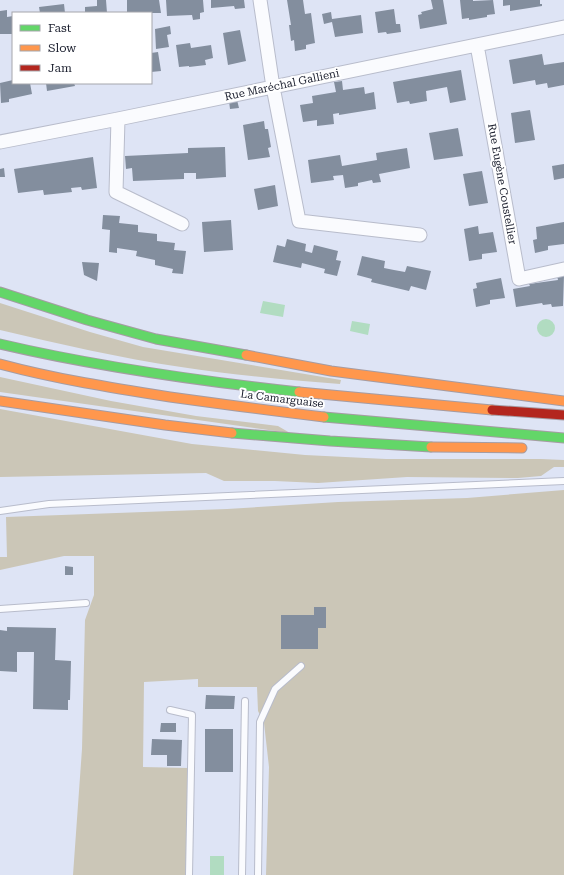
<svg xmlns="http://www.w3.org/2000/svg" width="564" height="875" font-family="'Roboto Serif',serif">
	<rect width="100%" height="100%" fill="#dee4f5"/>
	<path fill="#cbc6b7" d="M0 303 90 332 143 347 341 380 340 384C287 380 234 375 181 367 120 358 60 344 0 330Z
		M0 377 111 401 196 416 278 426 290 433 0 392Z
		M0 409 192 444 305 455 386 459H541L564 460V467H554L541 476 518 478 407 477 318 483 275 481H224L206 473 0 477Z
		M564 490V875H266L269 767 264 723 258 711 257 687H198V679L144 682 143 767 188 768 186 875H73L82 749 85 620 94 595V556H64L0 570V557H7L6 517 227 509 338 502 467 498Z"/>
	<path fill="#b1dcc1" d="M263 301 285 305 283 317 260 313Z
		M537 328a9 9 0 1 1 18 0a9 9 0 1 1-18 0Z
		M352 321 370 324 368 335 350 331Z
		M210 856H224V875H210Z"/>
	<path fill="#838e9e" d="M97 0H106L107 13H85V7L97 6Z
		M127 0H159L161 13H127Z
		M166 0H203L204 12 200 13V19L193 20 192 15 167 16Z
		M211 0H244L245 8 235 9 234 6 211 8Z
		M287 0H303L305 14 311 13 315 43 306 45V49L295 51 294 40 291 41 289 25H291Z
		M431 0H443L447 24 420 29 418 15 422 14 421 12 433 9Z
		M460 0H473V1L493 0 495 14 487 15V17L469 20V18L462 19Z
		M503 0H540V4H542V6L510 11V5L503 6Z
		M64 4 65 13H40L39 7Z
		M394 9 396 24H400L401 32 387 34 386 32 378 33 375 12Z
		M7 10V17L13 16V34H0V11Z
		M331 12 332 19 361 15 363 33 335 37 332 22 324 24 322 14Z
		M170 26 171 34 167 35 169 47 156 49 155 29Z
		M240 30 246 61 228 65 223 33Z
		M190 43 191 48 211 45 213 58 205 60 206 65 189 67V66L179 67 176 45Z
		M158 52 161 71 151 72V53Z
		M542 54 544 65 564 62V85L548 88 547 83 536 85 535 80 513 84 509 60Z
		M461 70 466 100 450 103 447 87 426 91 427 101 410 104 409 101 397 103 393 82Z
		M13 80V83H30L32 94 9 99V102L1 103 0 83Z
		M342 81 343 90 364 87 365 94 374 92 376 109 339 115V113L333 114 334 124 317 126V120L303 122 300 105 313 103 312 96 336 92 334 82Z
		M46 83H74L75 86 47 91Z
		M237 100 239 108 230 109 229 101Z
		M530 110 535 140 515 143 511 113Z
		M264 121 265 129H268L271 147 268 148 270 157 248 160 243 125Z
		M458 128 463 156 434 160 429 133Z
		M225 147 226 177 196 179V173H184V179L133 181 132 168 126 169 125 156 188 153V148Z
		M407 148 410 168 379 174 381 182 373 183 372 180 358 183V186L345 188 343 175 333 176 334 180 311 183 308 160 340 155 342 166 377 160 376 153Z
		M93 157 97 188 82 190 81 187 71 188 72 192 44 195 43 190 18 193 14 169Z
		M564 164V178L554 180 552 166Z
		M4 168 5 177H0V169Z
		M482 171 488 203 469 206 463 174Z
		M275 185 278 206 258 210 254 189Z
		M103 215 120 216 119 223 138 225V232L157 234V241L175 243 174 250 186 251 183 274 172 273 173 269 155 265V260L136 256 137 251 117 248V253L109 252 110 230 102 229Z
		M231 220 233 250 204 252 202 222Z
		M564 222V244L548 246V250L535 253 533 240 537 239 536 227Z
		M478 226 479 234 493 232 497 252 482 254V259L469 261 464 229Z
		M287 239 306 244 305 251 312 253 314 245 338 251 336 260 341 261 337 276 324 273 325 269 302 263 301 268 273 262 277 245 285 247Z
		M362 256 385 261 384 268 394 270 405 272 407 266 431 271 426 290 411 286 409 291 371 282 372 279 357 275Z
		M82 262 99 263 97 281 84 275Z
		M564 275 563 306 552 307 551 304 543 305 542 303 516 307 513 289 530 286 529 284 558 280 557 276Z
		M501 278 505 298 490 300V304L476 307 473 289 477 288 476 283Z
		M65 566 73 567V575H65Z
		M314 607H326V628H318V649H281V615H314Z
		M7 627 56 628 55 660 71 661 70 700H68V710L33 709 34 652H17V672L0 671V630L7 631Z
		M206 695 235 696 234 709H205Z
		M161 723H176V732H160Z
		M205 729H233V772H205Z
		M152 739 182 740 181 766H167V755H151Z"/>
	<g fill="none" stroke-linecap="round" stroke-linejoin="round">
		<defs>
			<path id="lane" d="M0 511 49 504 564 481
				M0 609 86 603
				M170 710 192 715 189 875
				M242 875 245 701
				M258 875 260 722 275 689 301 666"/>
			<path id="street" d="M260 0 273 87 299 221 420 235
				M477 45 519 279 564 269
				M118 119 116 192 182 224
				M0 142 118 119 564 27"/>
			<path id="fast" d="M0 292 87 320 156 339 246 355
				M0 344C98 367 199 381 299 392
				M324 417 564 438
				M232 433 330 441 431 447"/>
			<path id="slow" d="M246 355 331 371 564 401
				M0 364C56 379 113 388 170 397 221 404 272 411 324 417
				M299 392 492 410
				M0 401 165 425 232 433
				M431 447 522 448"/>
			<path id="jam" d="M492 410 564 415"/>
		</defs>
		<use href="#lane" stroke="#b8bccb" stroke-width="8"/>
		<use href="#street" stroke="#b8bccb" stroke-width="15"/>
		<use href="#fast" stroke="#a59ca3" stroke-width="11"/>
		<use href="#slow" stroke="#a59ca3" stroke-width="11"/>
		<use href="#jam" stroke="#a59ca3" stroke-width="11"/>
		<use href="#lane" stroke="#fafbfe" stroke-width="6"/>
		<use href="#street" stroke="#fafbfe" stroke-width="13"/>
		<use href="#fast" stroke="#63d668" stroke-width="9"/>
		<use href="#slow" stroke="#ff974d" stroke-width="9"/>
		<use href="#jam" stroke="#b3261e" stroke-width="9"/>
	</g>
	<g text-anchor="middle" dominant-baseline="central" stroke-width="4" stroke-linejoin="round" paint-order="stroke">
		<g font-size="11" fill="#1d2130" stroke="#fff">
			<text transform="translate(282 85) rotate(-12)">Rue Maréchal Gallieni</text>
			<text transform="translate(502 184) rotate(80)">Rue Eugène Coustellier</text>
			<text transform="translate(282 399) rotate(7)">La Camarguaise</text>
		</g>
	</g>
	<rect x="12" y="12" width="140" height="72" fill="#ffffff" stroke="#a5a6ac"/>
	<rect x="20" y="25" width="20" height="6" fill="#63d668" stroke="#a5a6ac"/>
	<text x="48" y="32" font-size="12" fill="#1d2130">Fast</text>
	<rect x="20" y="45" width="20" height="6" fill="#ff974d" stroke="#a5a6ac"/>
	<text x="48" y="52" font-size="12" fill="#1d2130">Slow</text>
	<rect x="20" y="65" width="20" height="6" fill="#b3261e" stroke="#a5a6ac"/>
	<text x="48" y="72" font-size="12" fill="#1d2130">Jam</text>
</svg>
